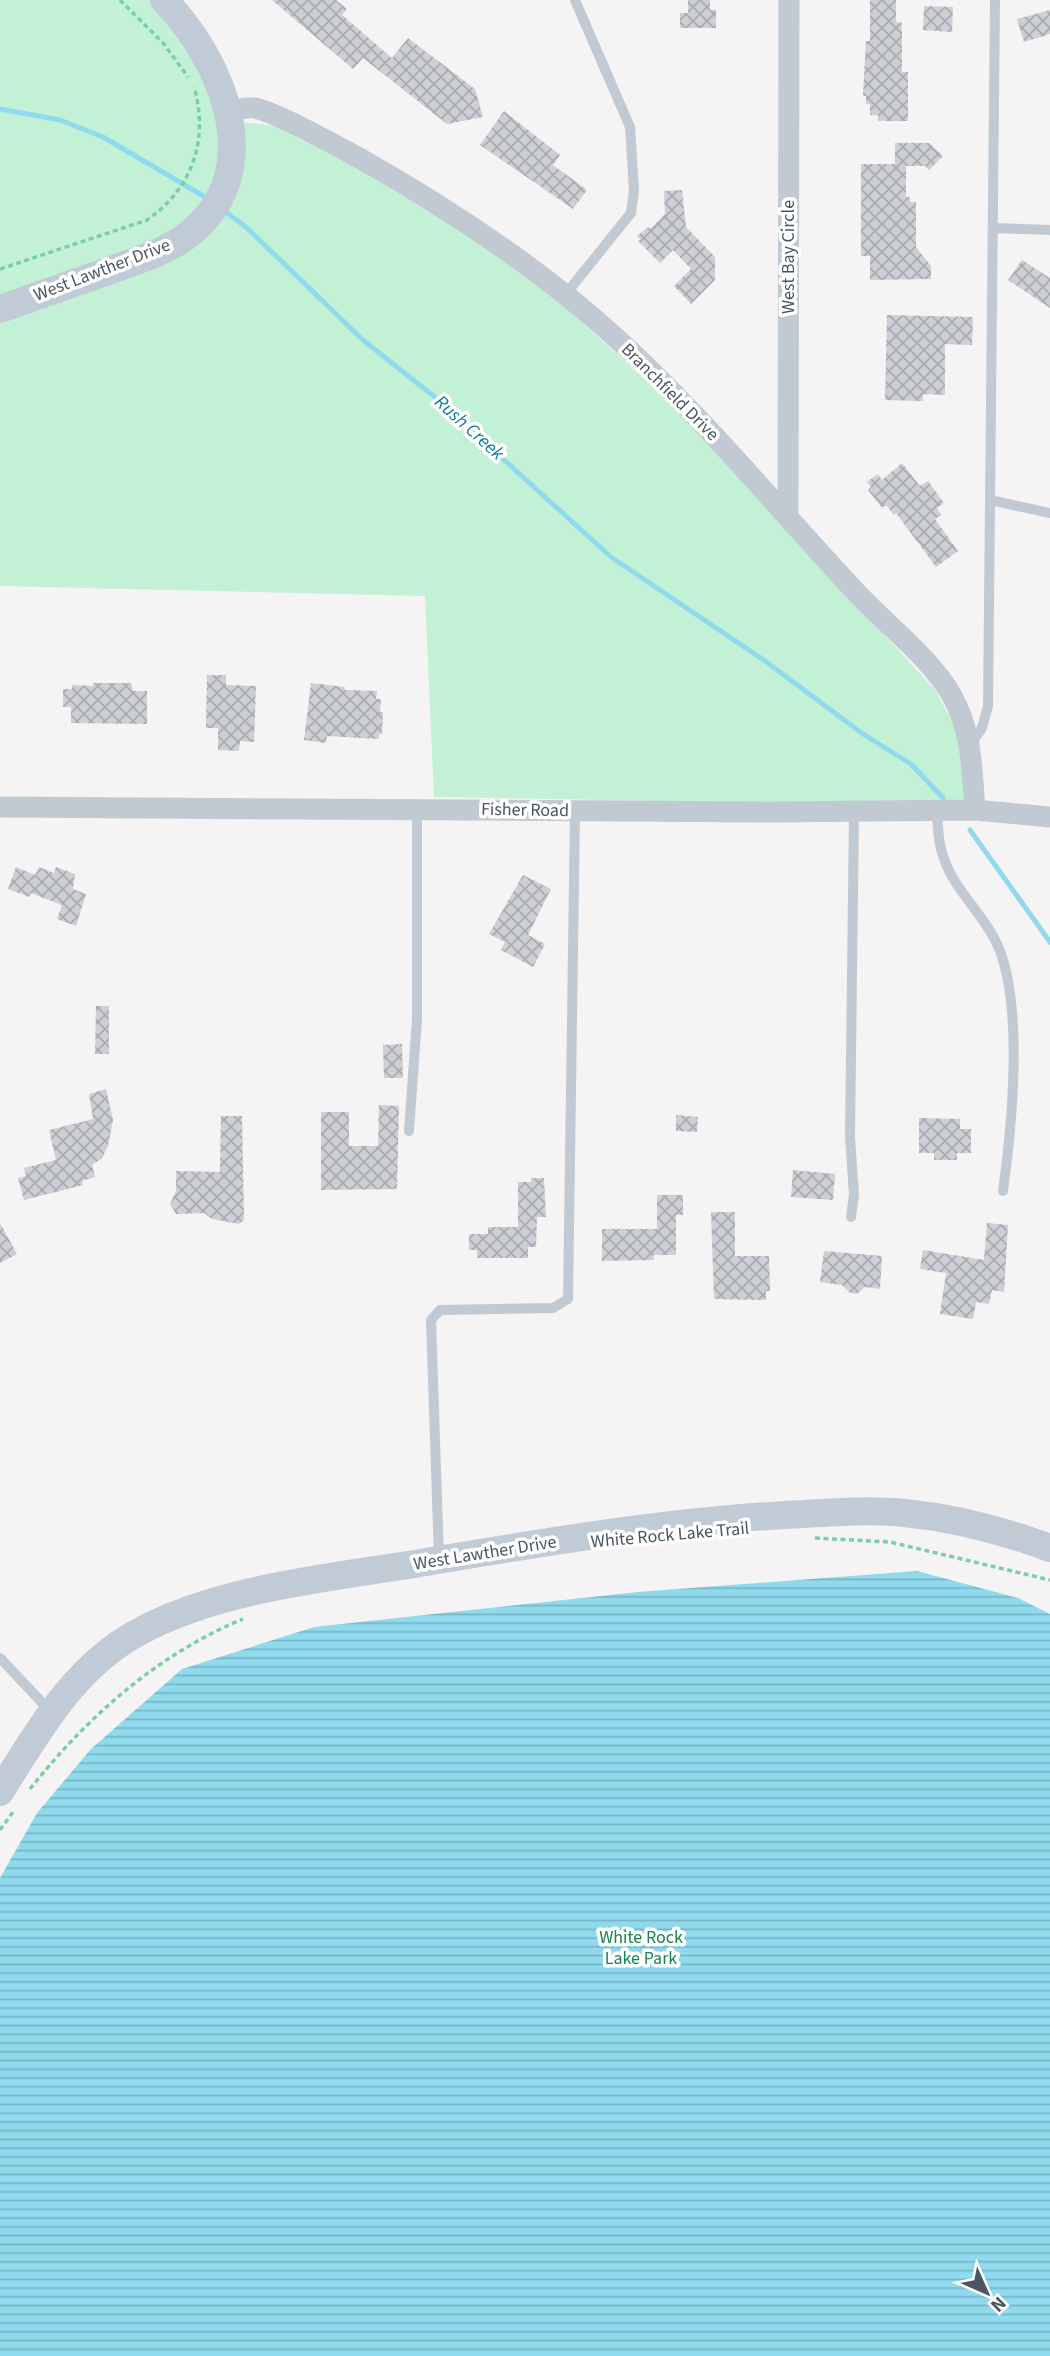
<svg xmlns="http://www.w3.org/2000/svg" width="1050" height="2356" font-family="'Source Sans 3',sans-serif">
	<defs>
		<pattern id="water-rules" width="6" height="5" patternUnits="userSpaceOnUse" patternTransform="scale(1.75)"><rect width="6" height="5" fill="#90daee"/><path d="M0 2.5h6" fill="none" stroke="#78b4c4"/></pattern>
		<pattern id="building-cross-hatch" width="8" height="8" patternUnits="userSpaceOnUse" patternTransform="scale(1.75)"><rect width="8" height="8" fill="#cdcfd5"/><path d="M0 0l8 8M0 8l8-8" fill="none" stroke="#a8abb0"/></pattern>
	</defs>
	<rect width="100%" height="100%" fill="#f5f3f3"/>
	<path fill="#c3f1d5" d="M0 0H155L175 22 224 120 275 126 348 163 470 236 561 303 681 413 935 690 959 734 966 801 713 802 434 797 425 596 0 586Z"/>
	<path fill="url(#water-rules)" d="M917 1571 1018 1598 1050 1614V2356H0V1878L37 1813 91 1749 182 1669 314 1627 638 1592Z"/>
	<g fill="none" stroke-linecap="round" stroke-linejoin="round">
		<path stroke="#90daee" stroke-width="5" d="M0 109 60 120 103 137 207 198
			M223 210 246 227 363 340 436 398 611 557 765 661 863 734 911 764 943 798
			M970 830 1050 942"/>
	</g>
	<path fill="url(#building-cross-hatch)" d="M272 0H336L347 9 342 15 392 58 408 38 475 89 483 117 447 124 363 58 353 69Z
		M688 0H710V10H716V28H680V13H688Z
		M870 0H896V22L902 23V72H908V121H878V115H870V104H866V96H863L866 41H870Z
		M924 6 953 7 952 32 923 30Z
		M1050 10V34L1024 42 1017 19Z
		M504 111 560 155 553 165 587 190 573 209 480 145Z
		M895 143H929L943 156 929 170 925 166H906V197H910V202H916V247L931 266V279L870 280V256H861V164H895Z
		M682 190 686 227 715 257V280L691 304 674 286 691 269 673 250 660 263 638 241 640 239 637 236 648 227 650 229 665 214 664 191Z
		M1022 260 1050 278V308L1008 280Z
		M887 315 973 317 972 345 945 344V395L923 394V401L885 400Z
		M902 463 920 486 928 481 944 503 937 508 941 515 935 519 958 551 936 567 896 513 894 515 886 505 882 508 868 490 871 487 867 482 878 474 882 480Z
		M207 675H226V685L256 686 254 742 240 741 239 751 218 750V728H206Z
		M93 683H131L133 691H147V724L71 723V707H63V689H72V685L93 686Z
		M311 683 345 687 344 690 377 691 376 699H381L380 712H383L382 734H379V739L327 736 326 743 304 740Z
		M16 867 35 875 39 867 54 873 56 867 75 874 73 889 86 894 76 926 57 919 62 905 31 893 29 897 8 889Z
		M523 875 551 889 528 935 545 944 533 967 501 950 505 942 489 934Z
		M96 1006H109V1054H95Z
		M402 1044 403 1078H384L383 1045Z
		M106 1089 113 1120 108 1146 102 1158 92 1165 95 1177 82 1181 83 1185 24 1200 18 1178 26 1176 24 1168 56 1160 49 1130 93 1119 89 1094Z
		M379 1105 399 1106 397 1189 321 1190V1112H349V1146H378Z
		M676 1115 698 1117 697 1132 676 1131Z
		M221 1116H242L244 1220 239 1224 212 1219 204 1213 176 1214 170 1204 176 1191V1171L220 1172Z
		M919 1118 960 1119V1129H971V1153H957V1160H934V1153H919Z
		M793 1170 835 1174 833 1200 791 1197Z
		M531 1178H544L546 1217H537L536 1247H528V1258H477V1250H469V1234H488V1227H518V1182H531Z
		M657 1195H683V1215H676V1255H653L654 1260 602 1261V1229H657Z
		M711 1212H735V1256H769L770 1291H766V1300L714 1299Z
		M0 1223 17 1254 0 1263Z
		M987 1223 1008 1225 1004 1292 992 1290 989 1304 976 1302 973 1319 940 1314 946 1273 920 1269 923 1250 984 1260Z
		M824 1251 882 1256 880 1289 865 1287 857 1294 850 1293 842 1285 820 1282Z"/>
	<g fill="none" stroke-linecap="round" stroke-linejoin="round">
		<path stroke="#7ad0a6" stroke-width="3.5" stroke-dasharray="5 3.5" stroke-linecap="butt" d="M120 0 164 44 188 77
			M0 269 147 220C193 188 209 139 194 87
			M815 1538 890 1542 1050 1580
			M30 1789C87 1717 158 1654 243 1619
			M0 1830 13 1812"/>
		<path stroke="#c1cad2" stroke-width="10" d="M993 228 1050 230
			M565 295 631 213 634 191 630 127 575 0
			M990 500 1050 513
			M970 745 982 728 988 706 995 0
			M937 812C938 827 938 844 944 859 956 893 987 917 1000 951 1023 1013 1012 1126 1003 1191
			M409 1131 417 1019V808
			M851 1217 854 1195 850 1137 854 812
			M439 1559 431 1320 440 1310 553 1308 568 1299 575 811
			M0 1658 51 1712"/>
		<path stroke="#c1cad2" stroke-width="21" d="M228 111C236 110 247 107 255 108 282 115 335 145 361 159 451 210 538 267 615 337 701 415 775 505 854 590 884 623 931 658 952 696 972 731 972 771 975 810
			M788 514 789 0
			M0 807 772 812 975 810 1050 817"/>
		<path stroke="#c1cbd6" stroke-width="28" d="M0 309C37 296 74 283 111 270 135 261 163 253 184 238 271 175 224 62 164 0
			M0 1792C37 1733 73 1668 137 1633 220 1587 332 1578 426 1562 545 1542 663 1522 784 1515 824 1513 866 1509 905 1513 954 1518 1004 1531 1050 1548"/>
	</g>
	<g text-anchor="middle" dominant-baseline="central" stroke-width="7" stroke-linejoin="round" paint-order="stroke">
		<g font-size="18" fill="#4a5661" stroke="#fff">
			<text transform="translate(788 257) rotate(-90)">West Bay Circle</text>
			<text transform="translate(102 270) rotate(-21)">West Lawther Drive</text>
			<text transform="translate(670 392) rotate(45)">Branchfield Drive</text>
			<text transform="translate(525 810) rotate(1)">Fisher Road</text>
			<text transform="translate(670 1535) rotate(-5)">White Rock Lake Trail</text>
			<text transform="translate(485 1553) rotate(-9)">West Lawther Drive</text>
		</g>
		<g font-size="18" fill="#17864f" stroke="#fff">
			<text x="641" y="1937">White Rock<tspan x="641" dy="21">Lake Park</tspan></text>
		</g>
		<g font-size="19" font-style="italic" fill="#0c7c9b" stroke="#fff">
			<text transform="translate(469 428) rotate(42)">Rush Creek</text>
		</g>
	</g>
	<g transform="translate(987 2293) rotate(135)" stroke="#ffffff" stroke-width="5" paint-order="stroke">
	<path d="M0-5L12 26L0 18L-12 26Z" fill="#4a5661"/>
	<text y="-10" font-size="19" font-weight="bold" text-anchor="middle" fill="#4a5661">N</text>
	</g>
</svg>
